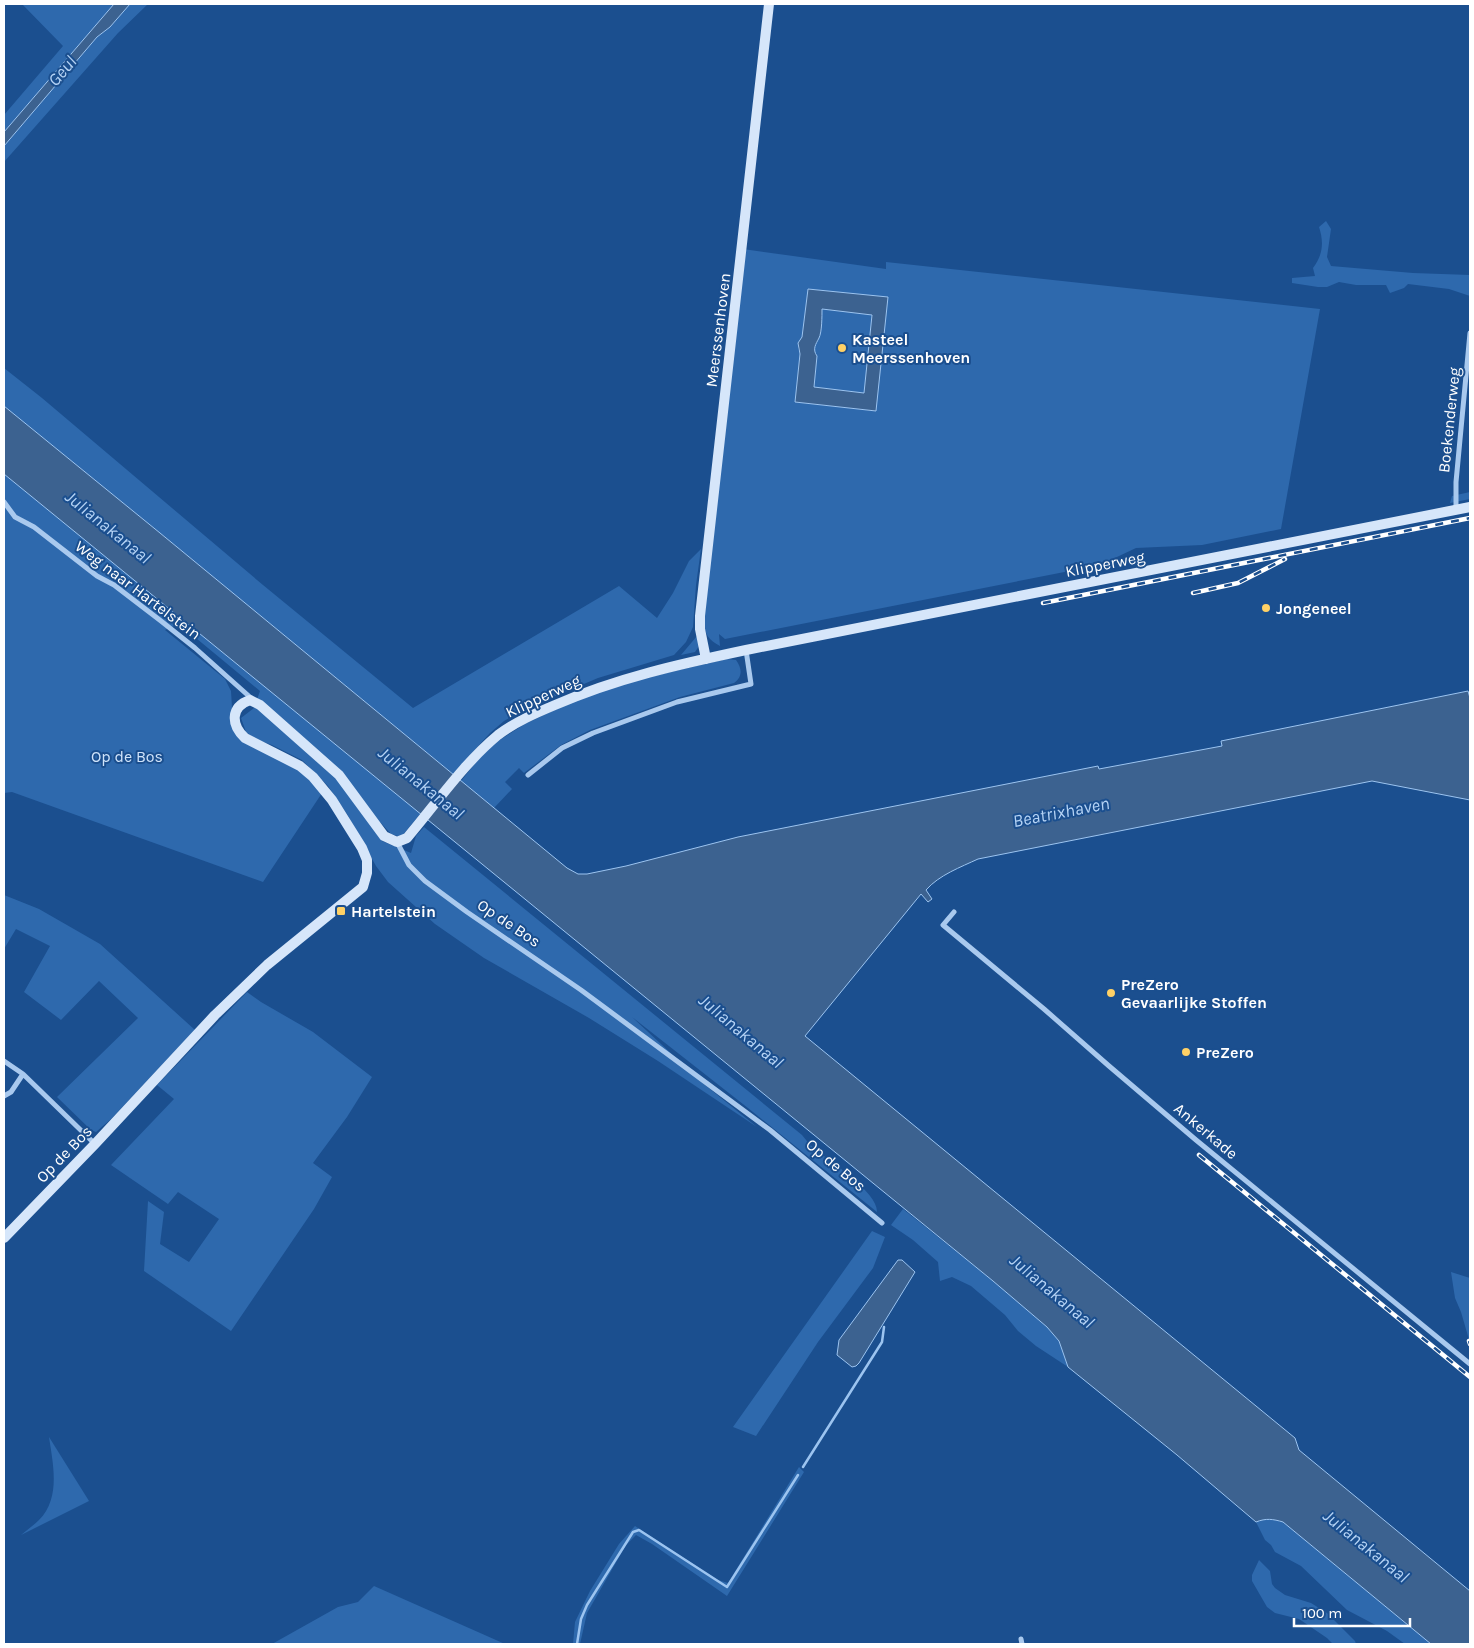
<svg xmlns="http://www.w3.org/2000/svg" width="1474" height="1648" font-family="Karla,sans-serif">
	<rect width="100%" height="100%" fill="#1b4f8f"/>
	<path fill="#2e69ad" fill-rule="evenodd" d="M22 4H114L4 132V115L63 46Z
		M130 4H148L118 33 4 162V146L97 37 110 27Z
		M1326 221 1331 229 1327 257 1331 266 1413 273 1470 275V296L1449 289 1408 284 1404 288 1390 293 1386 285H1356L1339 282 1327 287H1318L1292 283V278L1315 276 1313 268C1323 255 1324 242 1319 227Z
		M743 249 886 269V262L1320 309 1281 529 1202 545 1136 548 1100 565 725 639 719 634 720 646C709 640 704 634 704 621ZM808 289 888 297 875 411 795 402 800 354 798 348 802 337Z
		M822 309 872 314 864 393 814 387 817 356C812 349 816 344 819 338 822 332 822 316 822 309Z
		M4 368 42 398 263 585 413 708 619 586 657 618 673 593 689 561 701 549 696 585 693 627 686 642 674 655 598 678 525 709 504 721 490 733 453 774 160 533 4 406Z
		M4 474 421 813 401 837 391 834 381 823 364 815 382 841 411 853 416 836 424 827 802 1135C806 1140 810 1145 815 1149 830 1162 878 1192 877 1212L748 1108 632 1017 705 1085 757 1127 658 1061 589 1018 484 958 435 924 388 882 376 866 347 814 328 786 302 760 272 745 255 739 246 732 241 718 254 708 260 691 179 624 165 630 225 679 231 691 233 724 304 774 322 793 263 882 12 792 4 793Z
		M1470 492V499L1450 503 1452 496Z
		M697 636 699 646 695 652 681 655Z
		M727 659 736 660C742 668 743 677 734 683L680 697 590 730 561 745 524 773 519 768 505 782 512 789 494 808 461 781 477 761 495 743 525 724 582 697 606 687Z
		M4 895 39 909 100 944 195 1030 111 1119 96 1132 91 1130 57 1097 138 1018 99 981 61 1020 24 992 50 946 16 929 4 949Z
		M247 992 261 1002 313 1032 372 1077 347 1117 313 1163 332 1177 314 1209 231 1331 144 1271 148 1201 164 1212 160 1244 189 1262 219 1219 178 1192 168 1204 111 1165 174 1099 157 1085Z
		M903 1209 993 1281 1047 1327 1059 1341 1068 1367 1036 1346 1018 1331 1005 1315 971 1286 952 1277 940 1281 938 1262 913 1240 891 1225Z
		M872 1231 885 1237 873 1268 818 1342 756 1436 733 1427Z
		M1451 1272 1470 1278V1343L1461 1312 1455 1298Z
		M49 1437 89 1501 21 1535C27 1530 34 1525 39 1520 61 1498 53 1464 49 1437Z
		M799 1467 804 1472 727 1596 652 1544 636 1535 626 1545 587 1613 580 1644H573L575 1622 590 1591 619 1544 635 1526 718 1580 728 1583Z
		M1263 1519H1273L1283 1522 1431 1644H1405L1387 1631 1347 1610 1301 1566 1275 1552 1271 1545 1265 1540 1256 1522Z
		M1259 1560 1270 1571 1272 1584 1275 1588 1285 1595 1311 1603 1327 1613 1355 1641 1356 1644H1333L1327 1638 1299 1619 1275 1613 1267 1607 1252 1581V1575Z
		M374 1586 505 1644H272L338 1607 358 1602Z"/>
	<path fill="#3c6290" stroke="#9cc4f0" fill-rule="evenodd" d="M114 4H130L110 27 97 37 4 146V132Z
		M808 289 888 297 876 411 795 402 800 354 798 343 802 337ZM822 309 872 315 864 393 814 387 817 356C812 349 816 344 819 338 822 332 822 316 822 309Z
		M4 406 160 533 567 868 578 874H587L626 866 738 837 1098 766 1099 769 1222 746 1221 741 1468 691 1470 698V800L1372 781 978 859C961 867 939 875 926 890L932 899 928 902 921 894 805 1036 1295 1438 1299 1450 1470 1591V1644H1431L1283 1522C1273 1519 1266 1518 1256 1522L1177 1455 1068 1367 1059 1341 1047 1327 993 1281 4 474Z
		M898 1260H902L915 1272 859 1363 856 1366 852 1367 837 1355 839 1340Z"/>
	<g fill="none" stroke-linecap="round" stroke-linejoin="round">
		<path stroke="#9cc4f0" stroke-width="2.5" d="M803 1467 882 1342 884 1327
			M577 1644 581 1619 587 1605 633 1532 639 1530 727 1587 798 1475"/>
		<path stroke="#a9c9ee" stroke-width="5" d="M4 502 15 517 34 527 97 576 114 585 161 621 195 648 251 698
			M1456 509V482L1470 333
			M528 775 562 748 593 733 677 702 751 684 746 650
			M397 842 409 865 425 881 467 912 581 990 770 1130 882 1223
			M954 912 943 925 1044 1009 1109 1066 1196 1140 1470 1364
			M4 1061 23 1074 95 1144
			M4 1096 11 1092 23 1074
			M1021 1639 1022 1644"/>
		<path stroke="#d6e6fa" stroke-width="10" d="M706 659 700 629V616L769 4
			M4 1238 95 1144 215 1015 267 965 363 887 367 873V860L362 848 332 800 313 777 300 766 245 738C231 725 230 707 250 700L260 705 339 775 384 836 397 842 407 838C436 804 464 763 498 735 515 722 536 713 555 705 617 678 680 664 746 650L1470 507"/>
		<defs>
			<path id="rail" d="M1193 593 1238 583 1285 559
				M1043 603 1470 518
				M1199 1155 1470 1377
				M1469 1341 1470 1344"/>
		</defs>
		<use href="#rail" stroke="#fff" stroke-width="4.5"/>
		<use href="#rail" stroke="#1b4f8f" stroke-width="2.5" stroke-dasharray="8" stroke-linecap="butt"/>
	</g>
	<g fill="#ffd166" stroke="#1b4f8f" stroke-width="2">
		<circle cx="842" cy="348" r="5"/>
		<circle cx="1266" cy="608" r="5"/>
		<rect x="336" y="906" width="10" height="10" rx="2.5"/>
		<circle cx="1111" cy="993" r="5"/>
		<circle cx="1186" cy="1052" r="5"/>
	</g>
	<g text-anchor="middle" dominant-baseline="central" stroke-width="4" stroke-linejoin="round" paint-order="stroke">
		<g font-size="16" fill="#fff" stroke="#1b4f8f">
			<text transform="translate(718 330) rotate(-83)">Meerssenhoven</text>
			<text transform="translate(1449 420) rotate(-84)">Boekenderweg</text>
			<text transform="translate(1105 564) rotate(-11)">Klipperweg</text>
			<text transform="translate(138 590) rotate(37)">Weg naar Hartelstein</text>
			<text transform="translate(543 696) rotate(-25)">Klipperweg</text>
			<text transform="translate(509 923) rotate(34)">Op de Bos</text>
			<text transform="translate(1206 1131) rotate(40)">Ankerkade</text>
			<text transform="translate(64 1154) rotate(-46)">Op de Bos</text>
			<text transform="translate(836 1165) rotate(40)">Op de Bos</text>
		</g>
		<g font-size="16" font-weight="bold" fill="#fff" stroke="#1b4f8f" text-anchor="start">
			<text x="852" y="339">Kasteel<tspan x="852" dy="18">Meerssenhoven</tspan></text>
			<text x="1276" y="608">Jongeneel</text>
			<text x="351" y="911">Hartelstein</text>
			<text x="1121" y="984">PreZero<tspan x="1121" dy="18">Gevaarlijke Stoffen</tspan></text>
			<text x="1196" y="1052">PreZero</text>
		</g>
		<g font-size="16" fill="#cfe3fa" stroke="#1b4f8f">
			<text x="127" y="756">Op de Bos</text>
		</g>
		<g font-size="18" font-style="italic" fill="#b5d3f5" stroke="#1b4f8f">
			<text transform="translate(62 71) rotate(-49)">Geul</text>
			<text transform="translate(108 527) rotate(39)">Julianakanaal</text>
			<text transform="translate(421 783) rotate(39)">Julianakanaal</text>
			<text transform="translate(1061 812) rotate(-11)">Beatrixhaven</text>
			<text transform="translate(741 1031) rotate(40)">Julianakanaal</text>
			<text transform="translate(1052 1291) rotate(40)">Julianakanaal</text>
			<text transform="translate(1366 1546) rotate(39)">Julianakanaal</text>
		</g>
	</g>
	<rect width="1474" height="1648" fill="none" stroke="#ffffff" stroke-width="10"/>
	<path d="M1294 1618v8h116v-8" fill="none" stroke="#ffffff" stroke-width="2.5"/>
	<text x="1302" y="1618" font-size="15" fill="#ffffff" stroke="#1b4f8f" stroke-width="4" paint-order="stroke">100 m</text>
</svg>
